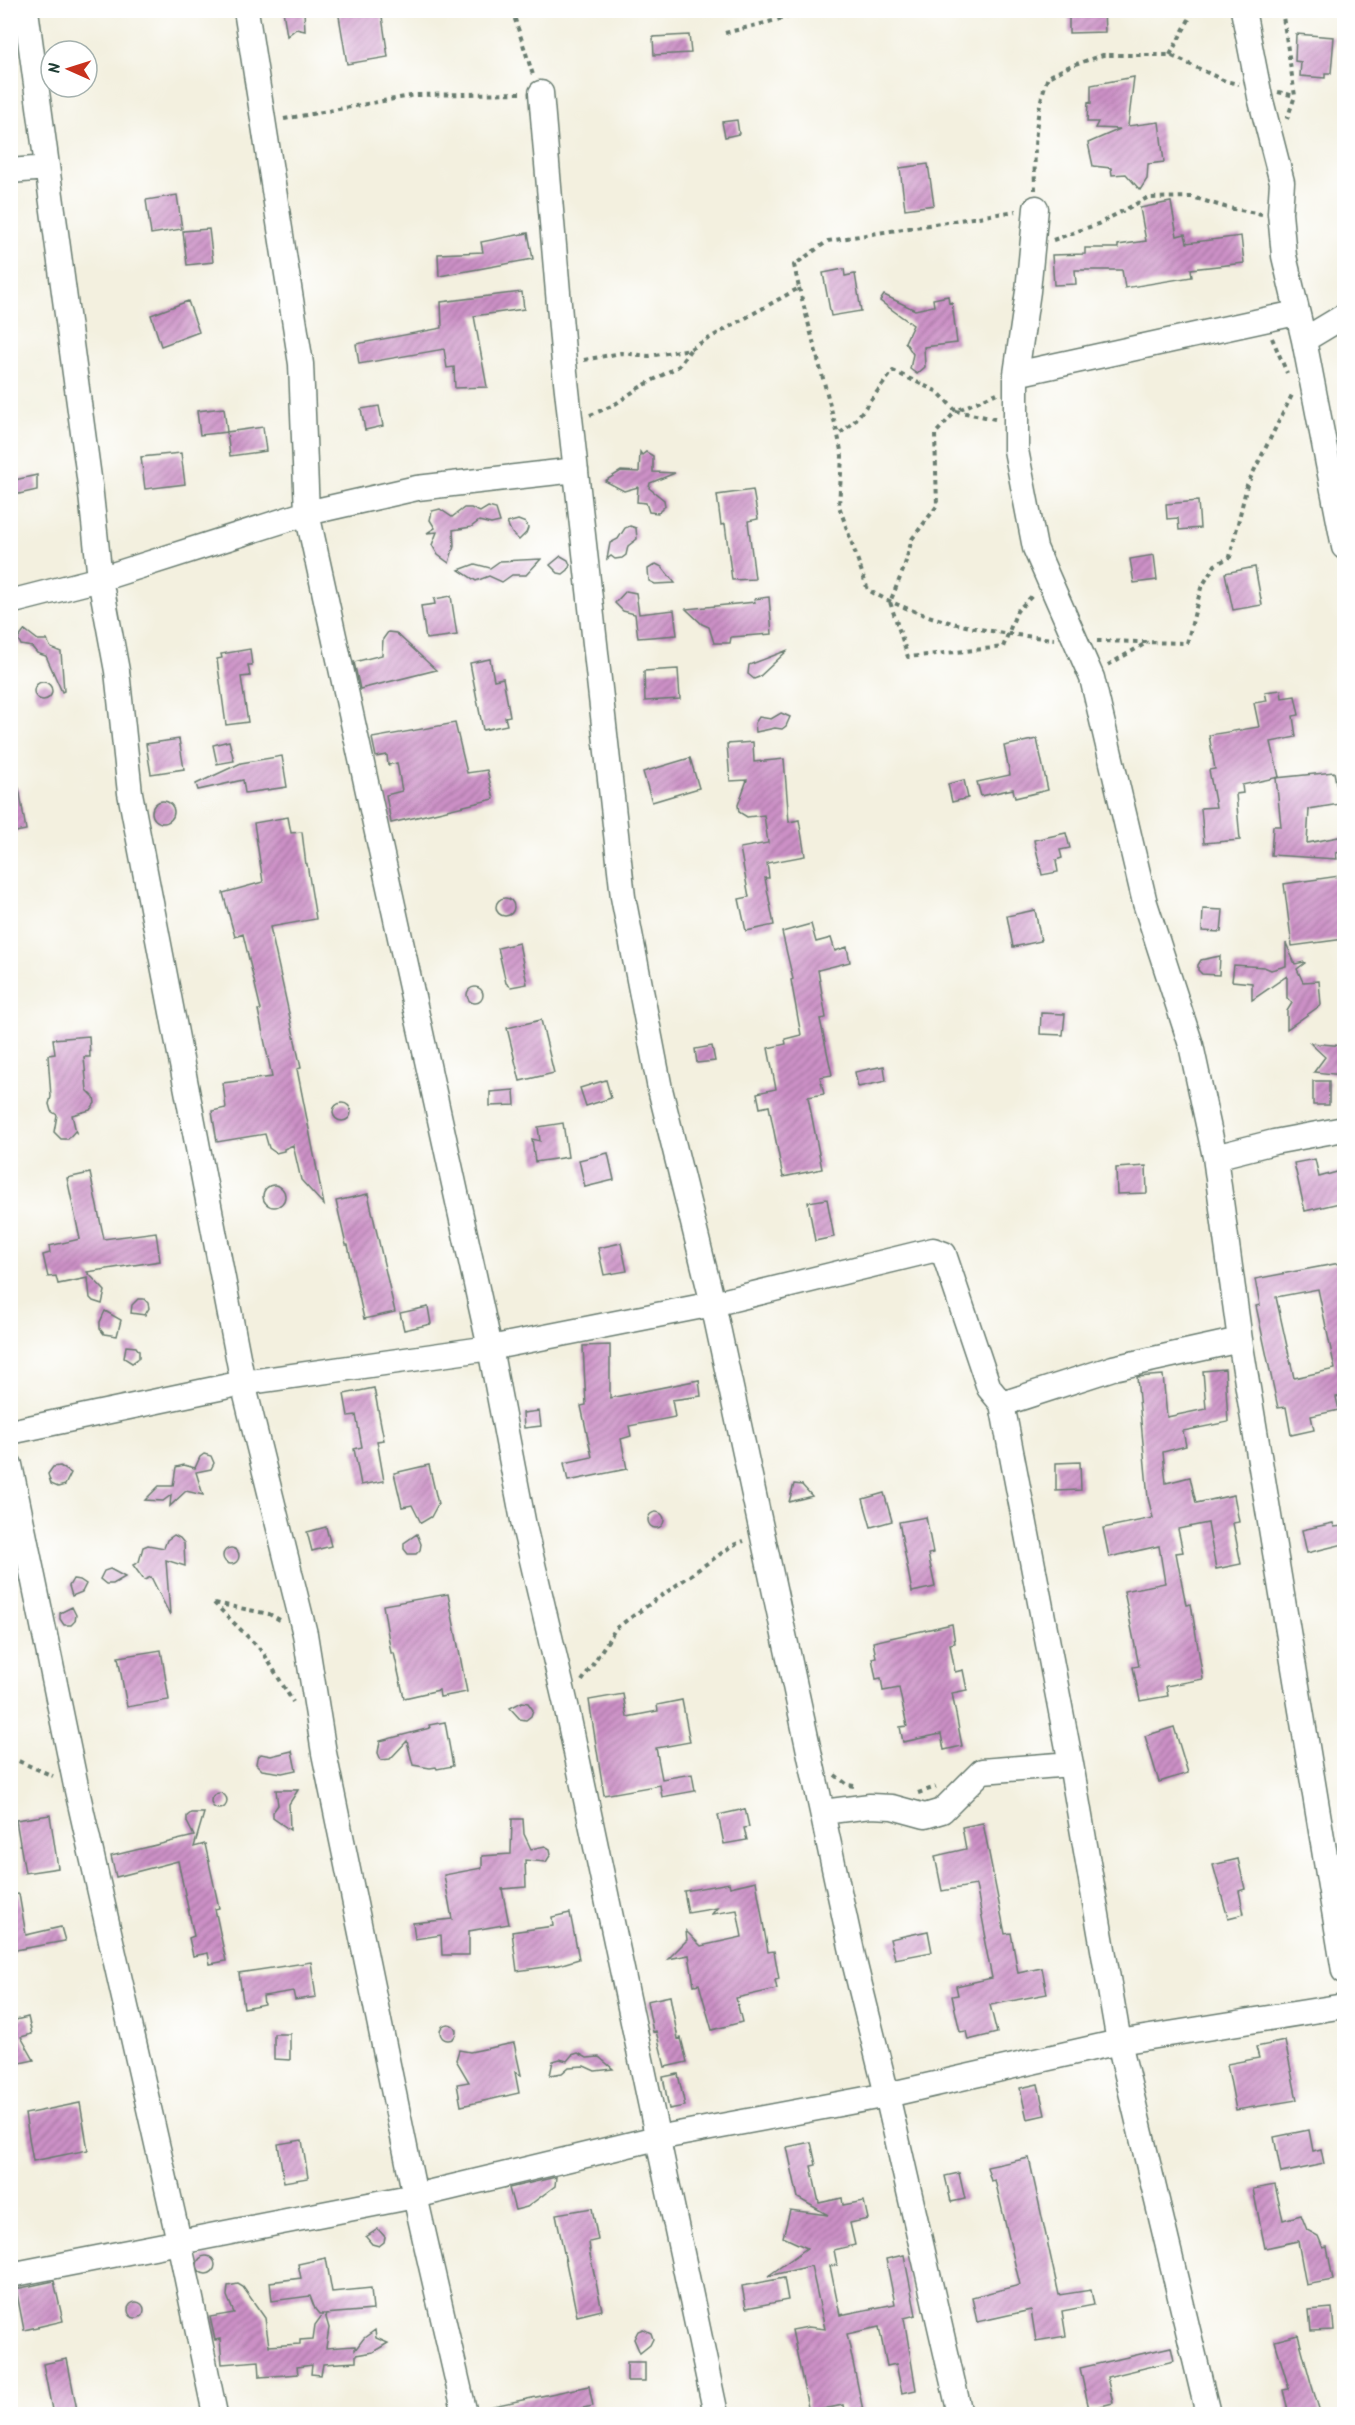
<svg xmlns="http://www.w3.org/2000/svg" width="1355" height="2425" font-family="Kalam,sans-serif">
	<defs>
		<pattern id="building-hatch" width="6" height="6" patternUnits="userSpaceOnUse" patternTransform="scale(1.5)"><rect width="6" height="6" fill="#cc90c6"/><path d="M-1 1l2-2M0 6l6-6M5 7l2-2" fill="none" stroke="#a577a2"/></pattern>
	</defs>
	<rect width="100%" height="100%" fill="#fff"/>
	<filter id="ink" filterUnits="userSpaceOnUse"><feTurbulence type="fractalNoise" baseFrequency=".0167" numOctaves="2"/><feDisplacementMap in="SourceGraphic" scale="12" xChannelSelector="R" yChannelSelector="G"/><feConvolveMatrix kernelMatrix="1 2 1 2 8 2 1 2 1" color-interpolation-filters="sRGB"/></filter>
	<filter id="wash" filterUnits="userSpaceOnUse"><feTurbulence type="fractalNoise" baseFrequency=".008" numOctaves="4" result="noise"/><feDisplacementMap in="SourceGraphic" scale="24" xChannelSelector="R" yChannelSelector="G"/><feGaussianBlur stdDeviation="1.35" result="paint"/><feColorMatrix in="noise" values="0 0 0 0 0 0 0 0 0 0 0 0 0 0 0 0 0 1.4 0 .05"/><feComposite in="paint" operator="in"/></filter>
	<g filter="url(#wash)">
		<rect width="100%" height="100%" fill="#f3f0df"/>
		<g id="blocks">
			<path fill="url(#building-hatch)" fill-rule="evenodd" d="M283 10H304L305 31 296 29 287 36Z
				M338 10H381L388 57 347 64Z
				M1069 10H1104L1105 32 1069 33Z
				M1296 34 1334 37 1331 73H1325V78L1300 76 1301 62 1295 61Z
				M689 35 691 53 654 55 653 37Z
				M1134 77 1128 126 1159 122 1164 162 1148 164 1147 179 1140 190 1126 174 1112 175 1111 168 1093 166 1088 143 1120 129 1095 128 1098 122H1087L1088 102 1091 103V85Z
				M737 120 739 134 725 137 722 122Z
				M928 164 934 205 905 209 900 168Z
				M177 195 182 229 151 234 146 200Z
				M1171 202 1177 236 1185 234 1187 243 1241 236 1244 263 1191 269 1192 277 1125 288 1122 270H1075L1076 284 1054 285 1052 255 1085 254V248H1118V245L1146 241 1140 208Z
				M209 229 213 262 187 265 183 231Z
				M528 233 533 259 439 276 438 254 483 252 481 242Z
				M844 269 845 276 855 274 861 311 831 316 823 273Z
				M522 292 524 309 474 316 487 387 455 388 454 367 447 368 444 349 359 364 356 344 442 328 441 302Z
				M884 295 915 310 934 306 933 299 948 296 949 303 952 302 957 343 924 347 925 367 917 374 910 369 913 354 905 342 913 325 880 301Z
				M188 301 199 332 161 346 151 315Z
				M379 406 383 426 365 430 361 409Z
				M224 408 227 432 200 435 197 411Z
				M263 427 266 451 230 456 227 432Z
				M640 452 642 455 646 452 653 456V472L675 473 650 483 649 488 664 500 665 506 658 513 649 512 646 503 637 502 638 487 624 491 605 481 621 471 639 472Z
				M181 453 185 484 145 489 141 457Z
				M37 475V490L10 496V481Z
				M753 490 758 519 748 521 755 579 732 580 725 524 721 525 717 495Z
				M1198 501 1200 528 1179 530 1178 518 1167 519 1166 504Z
				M488 507 496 509 500 522 491 524 479 521 471 527 453 530 454 546 449 563 438 555 432 545 437 532 427 533 435 528 430 520 432 511 440 509 452 517 464 508H471L480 512Z
				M518 520 526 523 528 528 526 533 519 540 512 533 507 523Z
				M630 526 636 528 637 539 628 546 626 555 622 558 615 559 611 556 607 559 610 543 618 539 625 528Z
				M1154 555 1157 580 1134 583 1130 559Z
				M561 556 568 560 570 565 568 570 563 574 558 573 550 565Z
				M541 559 526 575H512L502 582 489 576 476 581 459 570 475 564 490 568 500 561Z
				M656 564 662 567 675 583 655 584 649 581 648 569Z
				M1255 567 1262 605 1233 610 1225 573Z
				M626 591 636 593 639 614 674 610 677 635 638 638 635 614 623 611 615 603Z
				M451 596 457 635 426 639 421 606 435 604 434 599Z
				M769 597 772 634 731 637 730 643H714L709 627 702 624 686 609 755 602 754 599Z
				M25 630 38 640H47L51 648 61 652 64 691 62 692 46 656 37 653 32 647 21 645 18 639Z
				M388 632 396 633 436 670 360 689 354 662 382 655 383 639Z
				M250 649 252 665H248L250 676 241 677 248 722 226 725 217 659 222 658 221 654Z
				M788 650 759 677 754 679 748 674 749 665Z
				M490 659 494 680 503 678 510 716 505 717 507 725 483 730 470 663Z
				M678 669 680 699 645 701 644 671Z
				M34 691a9 9 0 1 1 18 0a9 9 0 1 1-18 0Z
				M1281 690 1282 698 1295 696 1299 715 1293 716 1296 737 1271 742 1279 777 1242 785 1243 793 1236 794 1240 840 1204 843 1201 808 1216 807 1209 770 1215 769 1209 735 1259 727 1254 703 1267 701 1265 692Z
				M781 713 790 717 786 726 782 729 775 728 756 732 755 723 759 717 771 719Z
				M455 723 467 773 487 770 494 799 391 823 386 795 402 791 397 763 388 765 387 755 376 757 372 738Z
				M179 739 184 769 151 774 146 744Z
				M1037 739 1048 790 1015 798 1013 789 981 796 977 782 1010 775 1004 746Z
				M229 741 234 761 217 764 213 745Z
				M753 742 754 762 784 759 789 822 799 820 805 856 767 863 769 878H765L774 925 746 931 739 899 749 897 740 848 768 843 764 815 747 817 739 812 738 805 747 780 730 781 727 744Z
				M282 756 287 787 245 793 243 780 198 790 196 784 241 763Z
				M690 758 699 788 652 802 643 772Z
				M1334 772 1340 804 1309 809 1307 843 1344 836V851L1336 853 1337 859 1271 855 1273 826H1281L1276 778Z
				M964 780 968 798 952 802 948 784Z
				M19 788 26 830 10 833V789Z
				M152 812a11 11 0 1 1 22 0a11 11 0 1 1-22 0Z
				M288 817 291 833 302 832 306 865 307 864 316 919 270 927 301 1068 297 1069 324 1205 301 1180 293 1145 284 1149V1151L276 1153 269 1148 265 1134 217 1142 212 1111 226 1108 223 1083 272 1077 258 1010H261L243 934 235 937 223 893 263 882 254 823Z
				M1066 833 1070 848 1060 850 1062 858 1056 860 1058 872 1042 875 1034 840Z
				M1339 876 1344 915V939L1292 946 1284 884Z
				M496 907a9 9 0 1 1 18 0a9 9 0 1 1-18 0Z
				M1203 909 1223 910 1221 932 1202 931Z
				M1035 910 1041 941 1013 947 1007 916Z
				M811 924 816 942 831 938 835 951 847 947 850 962 818 970 826 1018 820 1019 832 1075 820 1077 824 1094 808 1097 822 1169 783 1177 769 1106 760 1108 757 1093 776 1089 768 1048 786 1044 785 1039 801 1035 791 980 793 979 782 932Z
				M519 943 527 984 511 987 506 983 498 948Z
				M1286 943 1295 964 1304 962 1305 963 1297 969 1303 982 1319 981 1321 1005 1287 1029V1011L1292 1003 1287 998V976L1252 1000V983L1232 981 1234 965 1264 967 1271 970 1286 966Z
				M1220 956 1219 975 1202 974 1198 970V965L1201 960Z
				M467 995a8 8 0 1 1 16 0a8 8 0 1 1-16 0Z
				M1041 1013 1065 1014 1063 1035 1040 1034Z
				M541 1020 554 1073 520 1081 507 1028Z
				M89 1036 90 1057H84L87 1090 94 1097 95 1103 90 1110 72 1115 76 1132 75 1131 68 1139H61L54 1132 57 1115 51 1111 49 1104 51 1097 48 1055 55 1054 53 1039Z
				M1310 1043 1344 1046 1343 1075 1314 1072 1325 1057Z
				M712 1046 715 1061 697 1063 695 1049Z
				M884 1066 886 1081 858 1087 855 1072Z
				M606 1080 611 1098 586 1106 580 1088Z
				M1313 1081H1329V1105H1313Z
				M514 1090 515 1105 490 1106V1092Z
				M333 1112a9 9 0 1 1 18 0a9 9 0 1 1-18 0Z
				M563 1123 568 1157 535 1162 532 1139 540 1141 538 1127Z
				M608 1153 614 1180 585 1187 579 1160Z
				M1315 1159 1319 1177 1344 1170V1202L1305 1211 1294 1163Z
				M1146 1166 1147 1193 1117 1194 1116 1168Z
				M90 1173 104 1239 156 1232 160 1261 87 1272 105 1291 102 1304 93 1301 90 1298 88 1278 58 1284 56 1276 48 1277 43 1255 50 1253 49 1246 80 1239 67 1178Z
				M263 1196a11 11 0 1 1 22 0a11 11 0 1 1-22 0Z
				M368 1194 395 1312 364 1319 348 1245H346L336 1201Z
				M827 1199 834 1237 815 1241 808 1202Z
				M621 1243 627 1271 604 1275 598 1248Z
				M1340 1263 1344 1287V1395L1336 1397 1339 1410 1311 1416 1314 1430 1291 1435 1286 1407 1278 1408 1256 1306 1260 1305 1255 1279ZM1318 1289 1335 1369 1294 1378 1276 1297Z
				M138 1299H144L148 1303 149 1308 145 1315 131 1313 132 1305Z
				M428 1307 431 1324 404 1330 400 1313Z
				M105 1311 121 1320 117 1336 104 1334 100 1329V1322Z
				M610 1345V1398L699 1380 701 1396 672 1400 675 1417 629 1426 631 1436 621 1439 627 1469 568 1481 564 1463 592 1457 581 1406 586 1405 583 1346Z
				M126 1346 136 1347 139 1351V1358L132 1363 124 1358Z
				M1225 1369 1228 1422 1183 1431 1186 1446 1163 1452 1166 1483 1190 1477 1196 1503 1234 1495 1239 1522 1233 1523 1241 1564 1216 1569 1208 1523 1178 1529 1183 1552 1176 1553 1186 1605 1191 1604 1203 1679 1166 1686 1168 1696 1140 1701 1133 1667 1139 1666 1124 1591 1165 1583 1159 1546 1109 1557 1103 1528 1153 1518 1148 1498 1137 1377 1163 1375 1167 1417 1206 1409 1203 1371Z
				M374 1388 384 1440 377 1441 384 1481 361 1485 354 1449 362 1447 356 1415 348 1416 344 1394Z
				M539 1411 541 1426 524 1428 523 1413Z
				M204 1454 211 1456 214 1463 211 1469 196 1472 203 1495 186 1491 170 1506 171 1495 163 1501 145 1500 159 1486H173L176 1467 184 1465 195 1468 200 1457Z
				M1080 1462 1081 1490 1056 1491V1463Z
				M429 1465 438 1504 431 1517 421 1523 412 1505 402 1507 394 1473Z
				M60 1466 71 1473 65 1485 58 1487 51 1484 48 1474 53 1467Z
				M794 1484 802 1485 812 1496 789 1502Z
				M884 1493 892 1521 871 1527 863 1499Z
				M648 1520a8 8 0 1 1 16 0a8 8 0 1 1-16 0Z
				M926 1517 933 1553 928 1554 935 1587 912 1592 899 1522Z
				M1333 1523 1334 1527 1344 1526V1544L1307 1553 1302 1530Z
				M326 1527 331 1546 312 1551 307 1532Z
				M417 1534 421 1544 420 1550 416 1554H408L404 1549V1543Z
				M174 1535 180 1538 184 1543 185 1566 166 1560 170 1615 151 1577 144 1580 133 1565 139 1562 143 1547 148 1545 164 1548 167 1540Z
				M223 1556a8 8 0 1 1 16 0a8 8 0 1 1-16 0Z
				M110 1569 112 1570 125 1577 113 1584H106L100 1579 104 1571Z
				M73 1579 80 1580 86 1584 82 1592 72 1596 69 1586Z
				M448 1594 467 1692 440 1697 439 1690 404 1698 394 1653H391L383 1605Z
				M72 1607 76 1615 75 1621 71 1625H64L60 1619V1613Z
				M952 1624 955 1643 950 1644 955 1672 963 1670 967 1690 952 1693 962 1746 944 1750 941 1734 903 1742 900 1727 907 1726 899 1688 883 1691 881 1678 876 1679 872 1658 876 1657 873 1642Z
				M161 1650 169 1700 127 1707 118 1657Z
				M623 1694 627 1717 658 1711 657 1705 682 1700 690 1742 656 1748 662 1779 692 1774 695 1791 662 1797 660 1785 604 1795 589 1700Z
				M522 1702 528 1703 533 1710 531 1716 526 1720 520 1719 510 1708Z
				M445 1722 453 1766 437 1769 436 1767 430 1768 413 1765 407 1741 390 1759 381 1760 378 1753 380 1741 430 1728 429 1725Z
				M1174 1727 1188 1773 1159 1782 1145 1736Z
				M292 1751 296 1770 282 1773 262 1770 256 1764 257 1758 261 1754 271 1756Z
				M276 1790H298L289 1804 290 1830 273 1818V1812L278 1805Z
				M211 1801a8 8 0 1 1 16 0a8 8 0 1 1-16 0Z
				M745 1809 749 1827 744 1828 747 1840 724 1844 718 1815Z
				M191 1813H204L194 1847 205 1844 219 1908 215 1909 226 1961 210 1964 208 1953 193 1956 189 1938 194 1936 178 1861 116 1877 111 1856 194 1836 187 1822V1816Z
				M50 1815 58 1868 25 1873 16 1820Z
				M512 1819H523L524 1834 531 1849 545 1846 550 1849 551 1854 546 1862 525 1860 526 1887 502 1889 509 1924 469 1931V1955H442L441 1935 415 1939 413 1923 452 1919 444 1875 482 1868V1856L511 1854Z
				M983 1823 1005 1934 1011 1933 1018 1973 1042 1968 1047 1994 990 2005 997 2033 968 2040 966 2031 960 2032 952 1996 958 1995 956 1986 992 1978 984 1938H986L976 1885 942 1891 935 1856 966 1849 962 1827Z
				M1238 1859 1245 1889 1239 1891 1244 1914 1228 1918 1213 1865Z
				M756 1881 768 1952 774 1951 779 1979 775 1980 777 1989 736 1998 742 2022 712 2030 699 1984 694 1985 689 1955 668 1959 687 1940 686 1931 701 1946 742 1937 737 1910 712 1914 717 1908 688 1913 684 1891 729 1883 730 1887Z
				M19 1894 26 1935 61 1927 65 1941 10 1951V1895Z
				M570 1913 579 1959 559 1965 517 1971 512 1932 553 1926 552 1917Z
				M928 1931 932 1952 895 1959 890 1939Z
				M311 1962 316 1997 295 2000 293 1991 263 1996 264 2004 244 2008 239 1973Z
				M670 1996 678 2039 681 2038 687 2062 665 2067 656 2031 653 2032 647 2001Z
				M28 2017 32 2034 21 2037 34 2060 10 2065V2018L12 2021Z
				M440 2032a8 8 0 1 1 16 0a8 8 0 1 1-16 0Z
				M274 2034H290V2060L274 2059Z
				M1285 2041 1297 2100 1236 2110 1227 2064 1259 2058 1256 2047Z
				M514 2043 521 2075 515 2072 519 2093 461 2106 457 2084 469 2082 456 2060 459 2050 470 2052Z
				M578 2053 587 2058 599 2057 613 2069 595 2071 584 2066 569 2067 562 2073 550 2075 553 2061 560 2059 567 2061 572 2055Z
				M678 2074 685 2106 669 2109 663 2077Z
				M1038 2084 1045 2115 1027 2119 1020 2088Z
				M80 2103 88 2150 33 2161 25 2114Z
				M1309 2130 1313 2151 1321 2149 1324 2164 1281 2173 1274 2137Z
				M302 2140 308 2178 284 2182 278 2144Z
				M811 2142 816 2165 811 2166 819 2203 842 2198 843 2205 864 2201 868 2219 850 2223 855 2245 834 2250 837 2265 830 2266 840 2315 895 2304 886 2259 904 2255 916 2315 904 2318 916 2390 902 2393 896 2364 887 2366 879 2327 847 2334 864 2415H845L843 2405 809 2412 792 2330 808 2327 825 2329 812 2270 811 2266 768 2276 807 2248 783 2237 790 2210 828 2215 798 2198 787 2147Z
				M1029 2158 1059 2295 1091 2290 1094 2305 1062 2311 1066 2336 1036 2341 1031 2310 977 2322 972 2297 1020 2285 995 2180 991 2181 987 2167Z
				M959 2173 965 2199 951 2202 945 2176Z
				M556 2177 555 2186 527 2207 515 2210 509 2188Z
				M1275 2185 1283 2220 1301 2215 1307 2230 1318 2236 1323 2248 1327 2247 1333 2280 1306 2285 1298 2241 1265 2248 1253 2189Z
				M592 2208 598 2240 589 2242 590 2250H589L602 2310 577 2316 556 2214Z
				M378 2229 385 2237 384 2242 379 2246 372 2244 366 2237Z
				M197 2265a9 9 0 1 1 18 0a9 9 0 1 1-18 0Z
				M326 2258 332 2292 371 2288 373 2310 325 2314 329 2328 326 2348 355 2346V2350L364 2338 375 2330 376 2338 388 2343 373 2352 356 2355V2362L323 2364 321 2375 311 2374 312 2365 297 2367 298 2374 260 2377 259 2361 222 2364 220 2339 215 2340 210 2317 234 2313 227 2296 228 2286 238 2284 243 2287 265 2318 269 2346 300 2344V2340L313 2339 315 2325 323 2314H319L315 2309 310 2296 272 2301 270 2282 301 2278 298 2264Z
				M784 2278 788 2300 746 2308 742 2286Z
				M54 2281 63 2321 24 2330 16 2289Z
				M128 2310a8 8 0 1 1 16 0a8 8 0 1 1-16 0Z
				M1332 2308 1334 2330 1311 2331 1309 2310Z
				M643 2329 651 2333 653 2339 650 2345 640 2353 634 2339 638 2331Z
				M1298 2335 1311 2383 1321 2415H1301L1300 2410 1289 2414 1283 2390 1289 2389 1275 2341Z
				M1171 2347 1174 2361 1107 2377 1113 2403 1089 2409 1080 2368Z
				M67 2359 78 2415H53L43 2364Z
				M627 2362H645V2381H627Z
				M589 2386 593 2406 550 2415H485L484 2408Z"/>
		</g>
	</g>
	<g filter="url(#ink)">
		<use href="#blocks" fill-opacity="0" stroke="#697c70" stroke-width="1.5"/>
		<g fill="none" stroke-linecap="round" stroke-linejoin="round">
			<defs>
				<path id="minor" d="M26 10 90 485 100 579 117 671 130 793 243 1383 305 1634 324 1753 415 2196 465 2414
					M246 10 301 364 307 513 490 1348 524 1526 566 1705 716 2414
					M1243 10 1260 97 1282 182 1280 213 1284 256 1304 340 1344 547
					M541 93 564 363 623 897 660 1089 713 1304 854 1961 887 2095 960 2414
					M10 171 47 168
					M1036 208 1028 291 1016 374V450L1035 548 1092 678 1145 903 1191 1045 1215 1157 1240 1340 1344 1971
					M1304 340 1344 316
					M1016 374 1296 313
					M10 602 100 579 307 513 417 488 576 470
					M1215 1157 1274 1142 1344 1129
					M1002 1404 1113 1368 1240 1340
					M10 1432 243 1383 490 1348 713 1304 933 1250 944 1254 989 1388 1002 1404 1071 1764 1119 2042 1208 2414
					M10 1465 76 1786 179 2241 215 2414
					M823 1812 870 1806 892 1807 925 1816 942 1811 982 1771 1071 1764
					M10 2275 415 2196 657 2138 887 2095 1119 2042 1344 2006"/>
			</defs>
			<use href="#minor" stroke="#697c70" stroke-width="27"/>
			<path stroke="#697c70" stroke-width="4" stroke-dasharray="4.5 4.5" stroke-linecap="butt" d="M512 10 533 75
				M1282 10 1295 96 1287 119
				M725 33 816 10
				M1170 55 1194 10
				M1278 92 1295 96
				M284 119 416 95 520 93
				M1035 190C1034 151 1034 115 1048 77L1070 66 1103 55H1170L1225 81 1239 84
				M1053 240 1098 224 1147 198 1192 197 1228 208 1262 214
				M799 288 838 435
				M1272 338 1287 373
				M584 360 621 353 649 356 690 349 799 288 794 265 828 241 1016 211
				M997 393 956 411 938 392 893 371 854 422 838 435 842 456 839 506 868 590C925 622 989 633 1054 639
				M590 415 614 405 637 389 679 366 690 350
				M995 419 956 411 935 434 937 506 912 539 904 568 890 602 908 657 1003 647 1017 611 1033 595
				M1097 641 1187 643 1201 588 1215 565 1230 557 1247 485 1293 393
				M1108 665 1148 642
				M214 1603 263 1652 293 1702
				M215 1603 269 1614 280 1620
				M582 1681 616 1628 733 1545 744 1541
				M10 1760H16L53 1776
				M835 1775 848 1785 854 1786
				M918 1793 936 1787"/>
			<use href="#minor" stroke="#fff" stroke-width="24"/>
		</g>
	</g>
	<rect width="1355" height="2425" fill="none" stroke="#fff" stroke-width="36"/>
	<g transform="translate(69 69) rotate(273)"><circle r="28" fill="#ffffff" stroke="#a5b1ae" stroke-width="1.5"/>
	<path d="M0-4.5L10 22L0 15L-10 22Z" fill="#c8321e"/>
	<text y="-9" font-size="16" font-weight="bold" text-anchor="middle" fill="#1f3d34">N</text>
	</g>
</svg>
